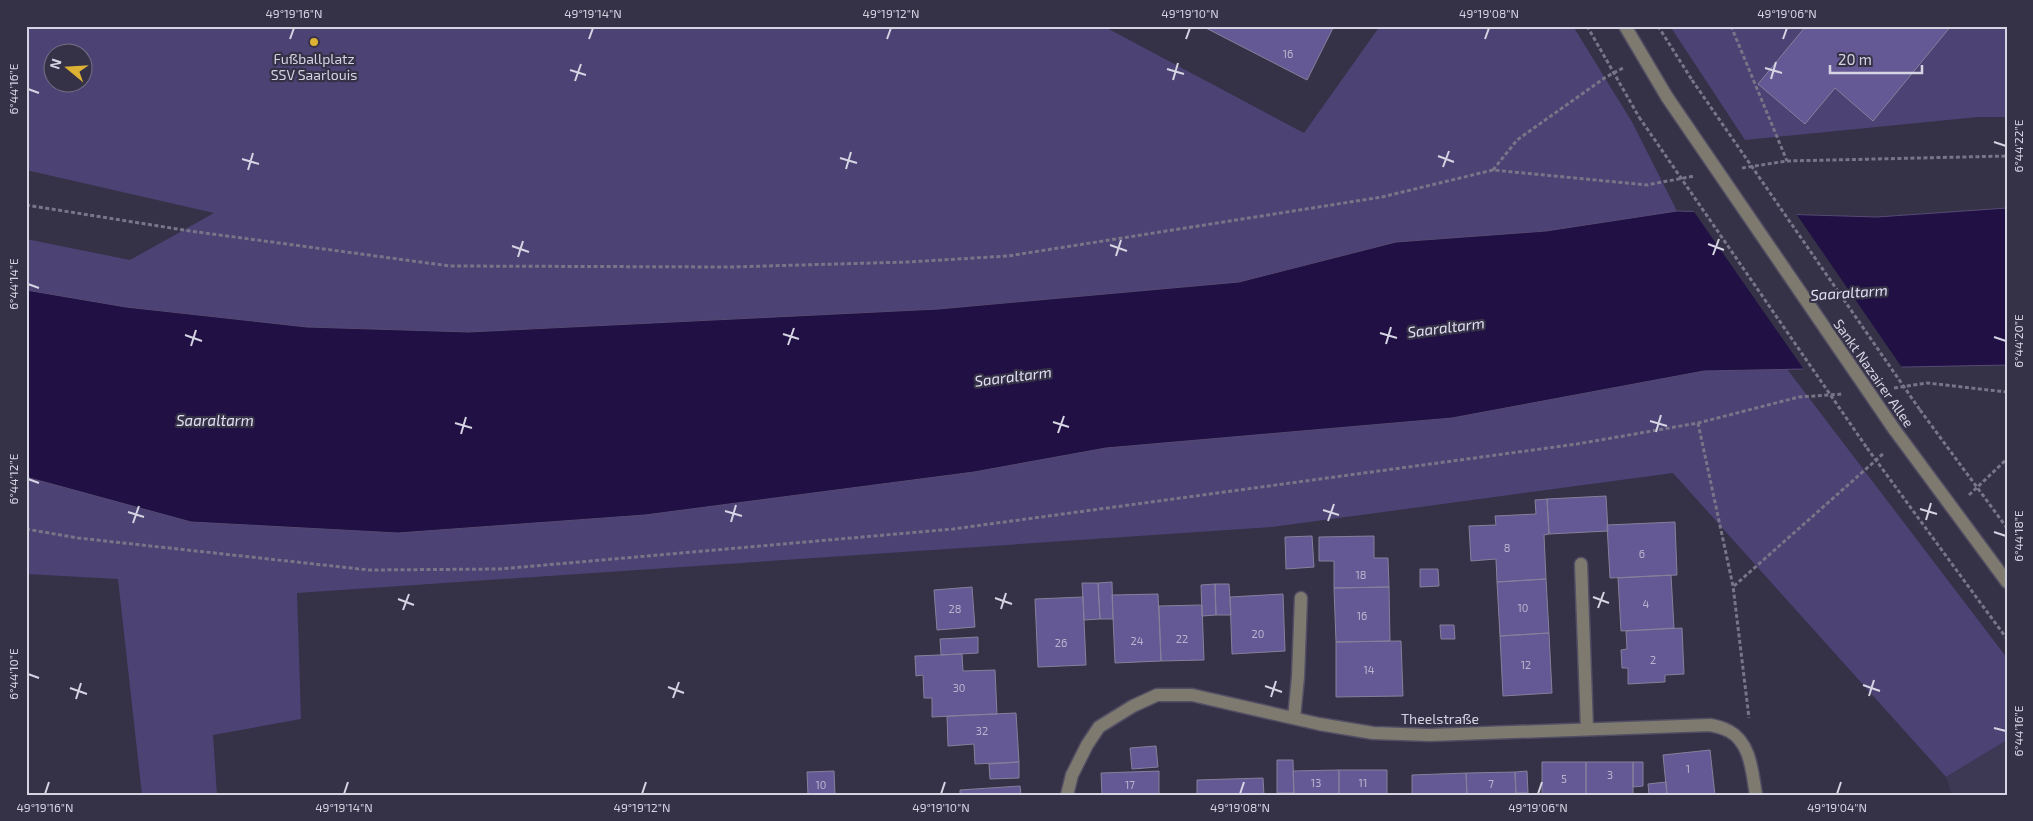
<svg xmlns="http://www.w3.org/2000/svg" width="2033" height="821" font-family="'Exo 2',sans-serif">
	<rect width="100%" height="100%" fill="#353147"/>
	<path fill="#3d3854" d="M2007 740V795H1952L1946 777Z"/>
	<path fill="#4c4274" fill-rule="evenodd" d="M26 26H1103L1304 133 1380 26H1573L1632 122 1677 211 1546 231 1396 242 1239 282 938 309 469 332 307 327 126 307 26 290V239L130 260 214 213 26 170ZM52 52H82V82H52Z
		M1670 26H2007V117H1978L1745 140Z
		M1787 369 2007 658V740L1946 777 1673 473 1272 527 297 593 301 719 213 735 217 795H142L118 579 26 574V477L191 522 398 533 645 515 974 472 1106 448 1452 418 1704 371Z"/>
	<path fill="#201044" stroke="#564b73" d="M2007 208V365L1704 371 1452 418 1106 448 974 472 645 515 398 533 191 522 26 477V290L126 307 307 327 469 332 938 309 1239 282 1396 242 1546 231 1677 211 1877 217Z"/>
	<path fill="#353147" d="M1692 209 1795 212 1903 369 1805 371Z"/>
	<path fill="#645994" stroke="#85819b" d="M1202 26H1334L1307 80Z
		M1806 26H1951L1873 121 1835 88 1805 124 1758 84Z
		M1606 496 1608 531 1549 534 1547 499Z
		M1547 499 1549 534 1544 535 1546 579 1497 582 1496 559 1471 561 1469 526 1496 525 1495 516 1536 514 1535 500Z
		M1675 522 1677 575 1610 578 1607 525Z
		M1312 536 1314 567 1286 569 1285 537Z
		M1374 536V558H1388L1389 587 1334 588V561H1319V537Z
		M1420 569H1438L1439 586 1420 587Z
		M1671 575 1674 628 1621 631 1618 578Z
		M1546 579 1549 633 1500 636 1497 582Z
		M1112 582 1113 619H1100L1098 583Z
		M1082 583H1098L1100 619 1084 620Z
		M1215 584H1229L1231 615H1216Z
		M1215 584 1216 615 1202 616 1201 585Z
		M972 587 975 627 937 630 934 590Z
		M1389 587 1390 641 1336 642 1334 588Z
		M1158 594 1161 661 1115 663 1112 595Z
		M1283 594 1285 651 1232 654 1230 597Z
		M1083 597 1086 665 1038 667 1035 599Z
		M1202 605 1204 660 1161 661 1159 606Z
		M1440 625H1454L1455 639H1441Z
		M1682 628 1684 674 1665 675V682L1628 684V668H1622L1621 650 1627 649 1626 631Z
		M1549 633 1552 693 1503 696 1500 636Z
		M978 637V653L941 655 940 639Z
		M1401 641 1403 696 1336 697V642Z
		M962 654 963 671 995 670 997 714 932 717V698H924L923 675 916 676 915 656Z
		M1016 713 1019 762 975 764 974 744 948 746 947 716Z
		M1156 746 1158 767 1132 769 1130 748Z
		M1710 750 1715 795H1667L1663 755Z
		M1277 760H1293L1294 793H1277Z
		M1019 762V778L990 779 989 764Z
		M1542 762H1586V795H1542Z
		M1586 762H1633V795H1586Z
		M1633 762H1643V786L1633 787Z
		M1339 770H1387V795H1339Z
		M1339 770V795H1294L1293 771Z
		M834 771 835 795H808L807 772Z
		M1159 771V795H1102L1101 773Z
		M1527 771 1528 793H1516L1515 772Z
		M1515 772 1516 795H1467L1466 773Z
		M1466 773 1467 795H1412V775Z
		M1263 778 1264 795H1197V780Z
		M1666 782 1667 795H1649L1648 784Z
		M1020 786 1021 795H960V790Z"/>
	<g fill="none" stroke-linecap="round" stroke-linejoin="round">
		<defs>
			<path id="minor" d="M1625 26 1667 97
				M1894 429 2007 582
				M1581 564 1587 729
				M1294 718 1298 677 1301 598
				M1067 795 1072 775 1087 745 1099 727 1133 706 1157 695H1192L1319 724 1373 733 1430 735 1710 725C1716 726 1723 728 1729 731 1751 743 1752 772 1756 795"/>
		</defs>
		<use href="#minor" stroke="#524e63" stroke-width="15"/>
		<path stroke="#777587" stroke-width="3" stroke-dasharray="4 2.5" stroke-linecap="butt" d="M1587 26 1639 117
			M1658 26 1692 80
			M1731 26 1787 161
			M1742 168 1787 161 2007 156
			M1493 170 1517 140 1606 77 1625 67
			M26 205 190 231 450 266 730 267 908 262 1008 256 1382 197 1493 170 1647 185 1694 176
			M1894 388 1927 383 2007 392
			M1920 410 2007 528
			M1698 423 1733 586 1749 718
			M1867 448 2007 639
			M1969 495 2007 459
			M26 529 78 538 369 570 500 569 953 529 1577 444 1698 423 1799 397 1843 394
			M1734 586 1884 453"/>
		<use href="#minor" stroke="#7f7a6f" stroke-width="12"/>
		<defs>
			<path id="minor-bridge" d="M1667 97 1894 429"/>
		</defs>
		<use href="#minor-bridge" stroke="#524e63" stroke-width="15" stroke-linecap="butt"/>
		<path stroke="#777587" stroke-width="3" stroke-dasharray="4 2.5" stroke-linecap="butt" d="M1692 80 1920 410
			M1639 117 1867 448"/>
		<use href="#minor-bridge" stroke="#7f7a6f" stroke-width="12"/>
	</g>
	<path fill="none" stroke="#d5d4e2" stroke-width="2" d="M290 39 294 28M589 39 593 28M887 39 891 28M1186 39 1190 28M1485 39 1489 28M1783 39 1787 28M1765 68 1782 73M1167 69 1184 74M570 70 586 75M1771 79 1776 62M1173 80 1178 63M575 81 581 64M28 89 39 93M1994 142 2006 146M1438 156 1454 162M840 158 857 163M242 159 259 164M1443 167 1449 151M846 169 851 152M248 170 253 153M1708 244 1724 250M1110 245 1127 251M512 246 529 252M1713 255 1719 239M1116 256 1121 240M518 257 523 241M28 284 39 288M1380 333 1397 338M783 334 799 339M185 335 202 341M1994 337 2006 341M1386 344 1391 327M788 345 794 328M191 346 196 330M1650 421 1667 426M1053 422 1069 427M455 423 472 428M1656 432 1661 415M1058 433 1064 416M461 434 466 417M28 479 39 483M1920 509 1937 514M1323 510 1339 515M725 511 742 516M128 512 144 517M1926 520 1931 503M1328 521 1334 504M731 522 736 505M133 523 139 506M1994 532 2006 536M1593 597 1609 603M995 598 1012 604M398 599 414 605M1598 608 1604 592M1001 609 1006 593M403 610 409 594M28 674 39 678M1863 685 1880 691M1265 686 1282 692M668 687 684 693M70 688 87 694M1869 696 1874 680M1271 697 1276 681M673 698 679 682M76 699 81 683M1994 728 2006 731M45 794 49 782M344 794 348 782M642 794 646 782M941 794 945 782M1240 794 1244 782M1538 794 1542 782M1837 794 1841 782"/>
	<circle fill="#ddb133" stroke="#353147" stroke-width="2" cx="314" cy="42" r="5"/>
	<g text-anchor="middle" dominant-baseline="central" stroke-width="4.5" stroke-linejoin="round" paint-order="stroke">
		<g font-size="11" fill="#b9b5ce">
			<text x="1288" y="53">16</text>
			<text x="1507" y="547">8</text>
			<text x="1642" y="553">6</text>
			<text x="1361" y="574">18</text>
			<text x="1646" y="603">4</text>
			<text x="1523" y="607">10</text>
			<text x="955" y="608">28</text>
			<text x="1362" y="615">16</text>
			<text x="1258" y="633">20</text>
			<text x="1182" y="638">22</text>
			<text x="1137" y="640">24</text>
			<text x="1061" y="642">26</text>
			<text x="1653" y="659">2</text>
			<text x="1526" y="664">12</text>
			<text x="1369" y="669">14</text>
			<text x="959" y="687">30</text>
			<text x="982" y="730">32</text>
			<text x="1688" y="768">1</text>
			<text x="1610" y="774">3</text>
			<text x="1564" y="778">5</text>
			<text x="1316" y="782">13</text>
			<text x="1363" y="782">11</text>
			<text x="1491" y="783">7</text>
			<text x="821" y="784">10</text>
			<text x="1130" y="784">17</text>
		</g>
		<g font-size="14" fill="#d5d4e2" stroke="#353147">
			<text x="314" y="58">Fußballplatz<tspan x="314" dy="16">SSV Saarlouis</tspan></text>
		</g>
		<g font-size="14" fill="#d5d4e2" stroke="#353147">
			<text transform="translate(1874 373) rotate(55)">Sankt Nazairer Allee</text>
			<text x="1440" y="718">Theelstraße</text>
		</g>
		<g font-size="15" font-style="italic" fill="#e2e0f2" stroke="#353147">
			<text transform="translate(1849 292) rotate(-4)">Saaraltarm</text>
			<text transform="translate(1446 327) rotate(-7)">Saaraltarm</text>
			<text transform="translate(1013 376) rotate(-7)">Saaraltarm</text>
			<text x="215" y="420">Saaraltarm</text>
		</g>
	</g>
	<rect width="2033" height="821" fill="none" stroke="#353147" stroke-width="55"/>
	<g transform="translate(68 68) rotate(288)"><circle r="24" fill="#353147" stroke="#757285"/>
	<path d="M0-4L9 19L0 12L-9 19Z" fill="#ddb133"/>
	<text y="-8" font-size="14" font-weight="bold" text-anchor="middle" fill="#d5d4e2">N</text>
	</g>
	<path d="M1830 65v8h92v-8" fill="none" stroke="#d5d4e2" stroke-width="2.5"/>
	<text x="1838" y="65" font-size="15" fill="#d5d4e2" stroke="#353147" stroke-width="4" paint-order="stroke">20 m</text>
	<rect x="28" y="28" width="1978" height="766" fill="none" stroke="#d5d4e2" stroke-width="2"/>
	<g font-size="12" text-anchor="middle" fill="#d5d4e2">
		<text x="294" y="18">49°19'16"N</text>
		<text x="593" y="18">49°19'14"N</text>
		<text x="891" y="18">49°19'12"N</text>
		<text x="1190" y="18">49°19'10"N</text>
		<text x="1489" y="18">49°19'08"N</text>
		<text x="1787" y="18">49°19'06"N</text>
		<text transform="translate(14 89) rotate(-90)" y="4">6°44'16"E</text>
		<text transform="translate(2019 146) rotate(-90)" y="4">6°44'22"E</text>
		<text transform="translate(14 284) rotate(-90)" y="4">6°44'14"E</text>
		<text transform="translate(2019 341) rotate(-90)" y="4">6°44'20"E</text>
		<text transform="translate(14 479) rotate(-90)" y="4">6°44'12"E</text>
		<text transform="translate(2019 536) rotate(-90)" y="4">6°44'18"E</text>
		<text transform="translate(14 674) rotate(-90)" y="4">6°44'10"E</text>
		<text transform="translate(2019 731) rotate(-90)" y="4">6°44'16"E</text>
		<text x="45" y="812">49°19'16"N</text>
		<text x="344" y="812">49°19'14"N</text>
		<text x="642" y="812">49°19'12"N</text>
		<text x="941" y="812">49°19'10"N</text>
		<text x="1240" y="812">49°19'08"N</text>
		<text x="1538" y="812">49°19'06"N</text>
		<text x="1837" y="812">49°19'04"N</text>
	</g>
</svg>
